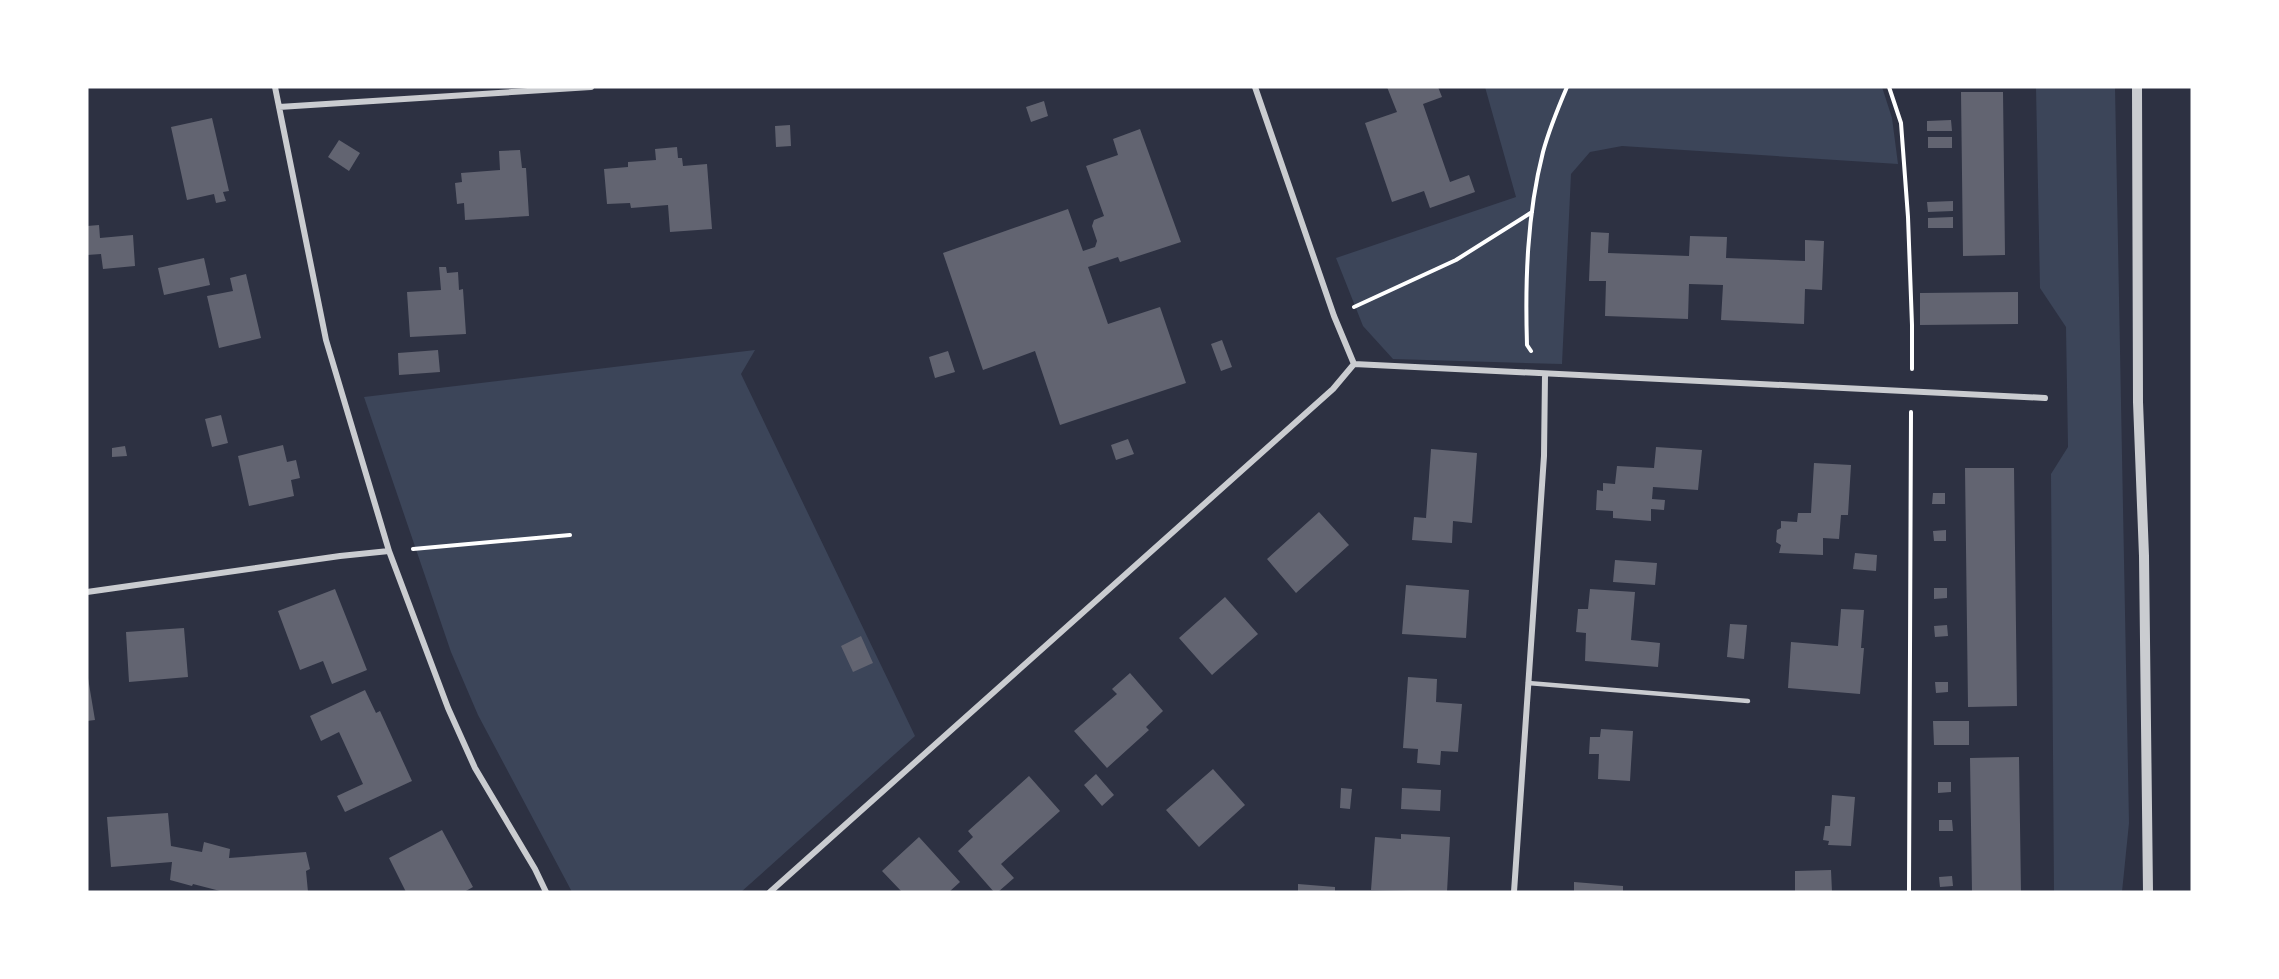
<svg xmlns="http://www.w3.org/2000/svg" width="2279" height="979" font-family="'Crimson Pro',serif">
	<rect width="100%" height="100%" fill="#2d3142"/>
	<path fill="#3c4559" d="M1485 87H1882L1892 118 1898 164 1622 146 1590 152 1571 174 1562 364 1393 359 1363 326 1336 258 1516 197Z
		M2036 87H2115L2129 823 2122 892H2054L2051 474 2068 447 2066 327 2040 288Z
		M755 350 741 374 915 736 741 892H572L478 715 451 652 364 397Z"/>
	<path fill="#626471" d="M1387 87H1438L1442 97 1423 104 1450 182 1469 175 1475 192 1430 208 1424 191 1392 202 1365 123 1397 112Z
		M1961 92H2003L2005 255 1963 256Z
		M1044 101 1048 116 1031 122 1026 107Z
		M212 118 229 191 223 192 226 201 216 203 214 194 187 200 171 127Z
		M1951 120 1952 131H1927V121Z
		M790 125 791 146 776 147 775 126Z
		M1140 129 1181 242 1120 262 1118 257 1088 267 1108 324 1160 307 1186 383 1060 425 1035 351 983 370 943 253 1068 209 1083 251 1095 247 1097 241 1092 226 1094 220 1104 216 1086 166 1118 155 1113 139Z
		M1928 137H1952V148H1928Z
		M339 140 360 153 349 171 328 157Z
		M677 147 678 158H682L683 166 707 164 712 229 670 232 668 205 631 208 630 203 607 204 604 169 628 167V162L656 160 655 149Z
		M520 150 522 168H526L529 216 465 220 464 203 457 204 455 183 462 182 461 173 500 170 499 151Z
		M1953 201V211L1928 212 1927 202Z
		M1953 217V228H1928V218Z
		M99 225 100 238 133 235 135 266 103 269 101 254 87 255V226Z
		M1591 232 1609 233 1608 253 1689 256 1690 236 1727 237 1726 258 1805 261V240L1824 241 1822 290 1805 289 1804 324 1721 320 1723 285 1689 284 1688 319 1605 316 1606 281H1589Z
		M204 258 210 285 164 295 158 268Z
		M439 267H446L447 273 458 272 459 290 463 289 466 334 410 337 407 292 441 290Z
		M246 274 261 338 219 348 207 296 233 291 230 278Z
		M2018 292V324L1920 325V293Z
		M1222 340 1232 367 1221 371 1211 344Z
		M438 350 440 372 399 375 398 353Z
		M948 351 955 372 935 378 929 357Z
		M221 415 228 443 212 447 205 419Z
		M1128 439 1134 454 1116 460 1111 445Z
		M283 445 287 462 296 460 300 478 291 480 294 496 249 506 238 456Z
		M125 446 127 456 112 457V448Z
		M1656 447 1702 450 1698 490 1653 487 1652 499 1665 500 1664 510 1651 509V521L1613 518V511L1596 510 1597 490 1603 491V483L1615 484 1617 466 1654 468Z
		M1431 449 1477 453 1472 523 1453 521 1452 543 1412 540 1414 517 1426 518Z
		M1814 463 1851 465 1848 515H1841L1839 539 1823 538V555L1779 553 1781 545 1776 542 1777 530 1781 528V521L1797 522 1798 513H1811Z
		M1965 468H2014L2017 706 1968 707Z
		M1933 493H1945V504H1932Z
		M1319 512 1349 545 1296 593 1267 559Z
		M1946 530V541H1934L1933 531Z
		M1855 553 1877 555 1876 571 1853 569Z
		M1615 560 1657 563 1655 585 1613 582Z
		M1406 585 1469 590 1466 638 1402 634Z
		M1934 588H1947V598L1934 599Z
		M335 589 367 670 332 684 323 661 300 670 278 611Z
		M1590 589 1635 592 1631 640 1660 643 1658 667 1585 661 1586 633 1576 632 1578 609H1588Z
		M1225 597 1258 634 1212 675 1179 638Z
		M1841 609 1864 610 1861 648H1864L1860 694 1788 688 1791 642 1838 646Z
		M1730 624 1747 625 1744 659 1727 657Z
		M1947 625 1948 636 1935 637 1934 626Z
		M184 628 188 677 129 682 126 632Z
		M861 636 873 663 853 672 841 646Z
		M1130 673 1163 711 1146 727 1149 730 1107 768 1074 731 1117 694 1112 689Z
		M1408 677 1437 679 1436 702 1462 704 1458 752 1441 751 1440 765 1417 763 1418 749 1403 748Z
		M88 678 95 720 87 721V679Z
		M1935 682H1948V692L1936 693Z
		M365 690 376 713 380 711 412 781 345 812 337 796 363 784 339 732 321 741 310 716Z
		M1933 721H1969V745H1934Z
		M1601 729 1633 731 1630 781 1598 779 1599 754H1589L1590 737H1600Z
		M2019 757 2021 892H1972L1970 758Z
		M1213 769 1245 805 1199 847 1166 810Z
		M1096 774 1114 795 1102 806 1084 785Z
		M1029 776 1060 811 1001 864 1014 878 998 892H994L958 851 973 837 968 831Z
		M1938 782H1951V792L1938 793Z
		M1341 788 1352 789 1350 809 1340 808Z
		M1402 788 1441 790 1440 811 1401 809Z
		M1832 795 1855 797 1851 846 1828 845 1829 841 1823 840 1825 826H1830Z
		M168 813 171 846 202 852 204 842 230 849 229 858 306 852 310 869 306 871 308 892H224L193 884 192 886 170 880 172 862 111 867 107 817Z
		M1939 820H1952L1953 831H1939Z
		M442 830 473 887 464 892H406L389 858Z
		M1401 834 1450 837 1447 892 1371 890 1375 837 1401 839Z
		M919 837 960 882 949 892H902L882 871Z
		M1831 870 1832 892H1795V871Z
		M1952 876 1953 886 1940 887 1939 877Z
		M1574 882 1623 886V892H1574Z
		M1298 884 1335 887V892H1298Z"/>
	<g fill="none" stroke-linecap="round" stroke-linejoin="round">
		<path stroke="#fff" stroke-width="4" d="M1889 87 1901 123 1908 217 1912 325V369
			M1354 307 1456 260 1532 212
			M1531 351 1527 345C1525 281 1527 215 1543 152 1549 130 1558 108 1567 87
			M413 549 570 535
			M1909 892 1911 412"/>
		<path stroke="#caccd0" stroke-width="4.5" d="M1528 683 1748 701"/>
		<path stroke="#caccd0" stroke-width="6" d="M275 87 326 340 389 551 448 708 475 768 535 869 546 892
			M1255 87 1334 316 1354 364
			M279 107 591 87
			M87 592 340 556 389 551
			M770 892 1333 389 1354 364 2045 398
			M1514 892 1544 456 1545 375"/>
		<path stroke="#caccd0" stroke-width="10" d="M2137 87 2138 402 2144 556 2148 892"/>
	</g>
	<rect width="2279" height="979" fill="none" stroke="#ffffff" stroke-width="177"/>
</svg>
